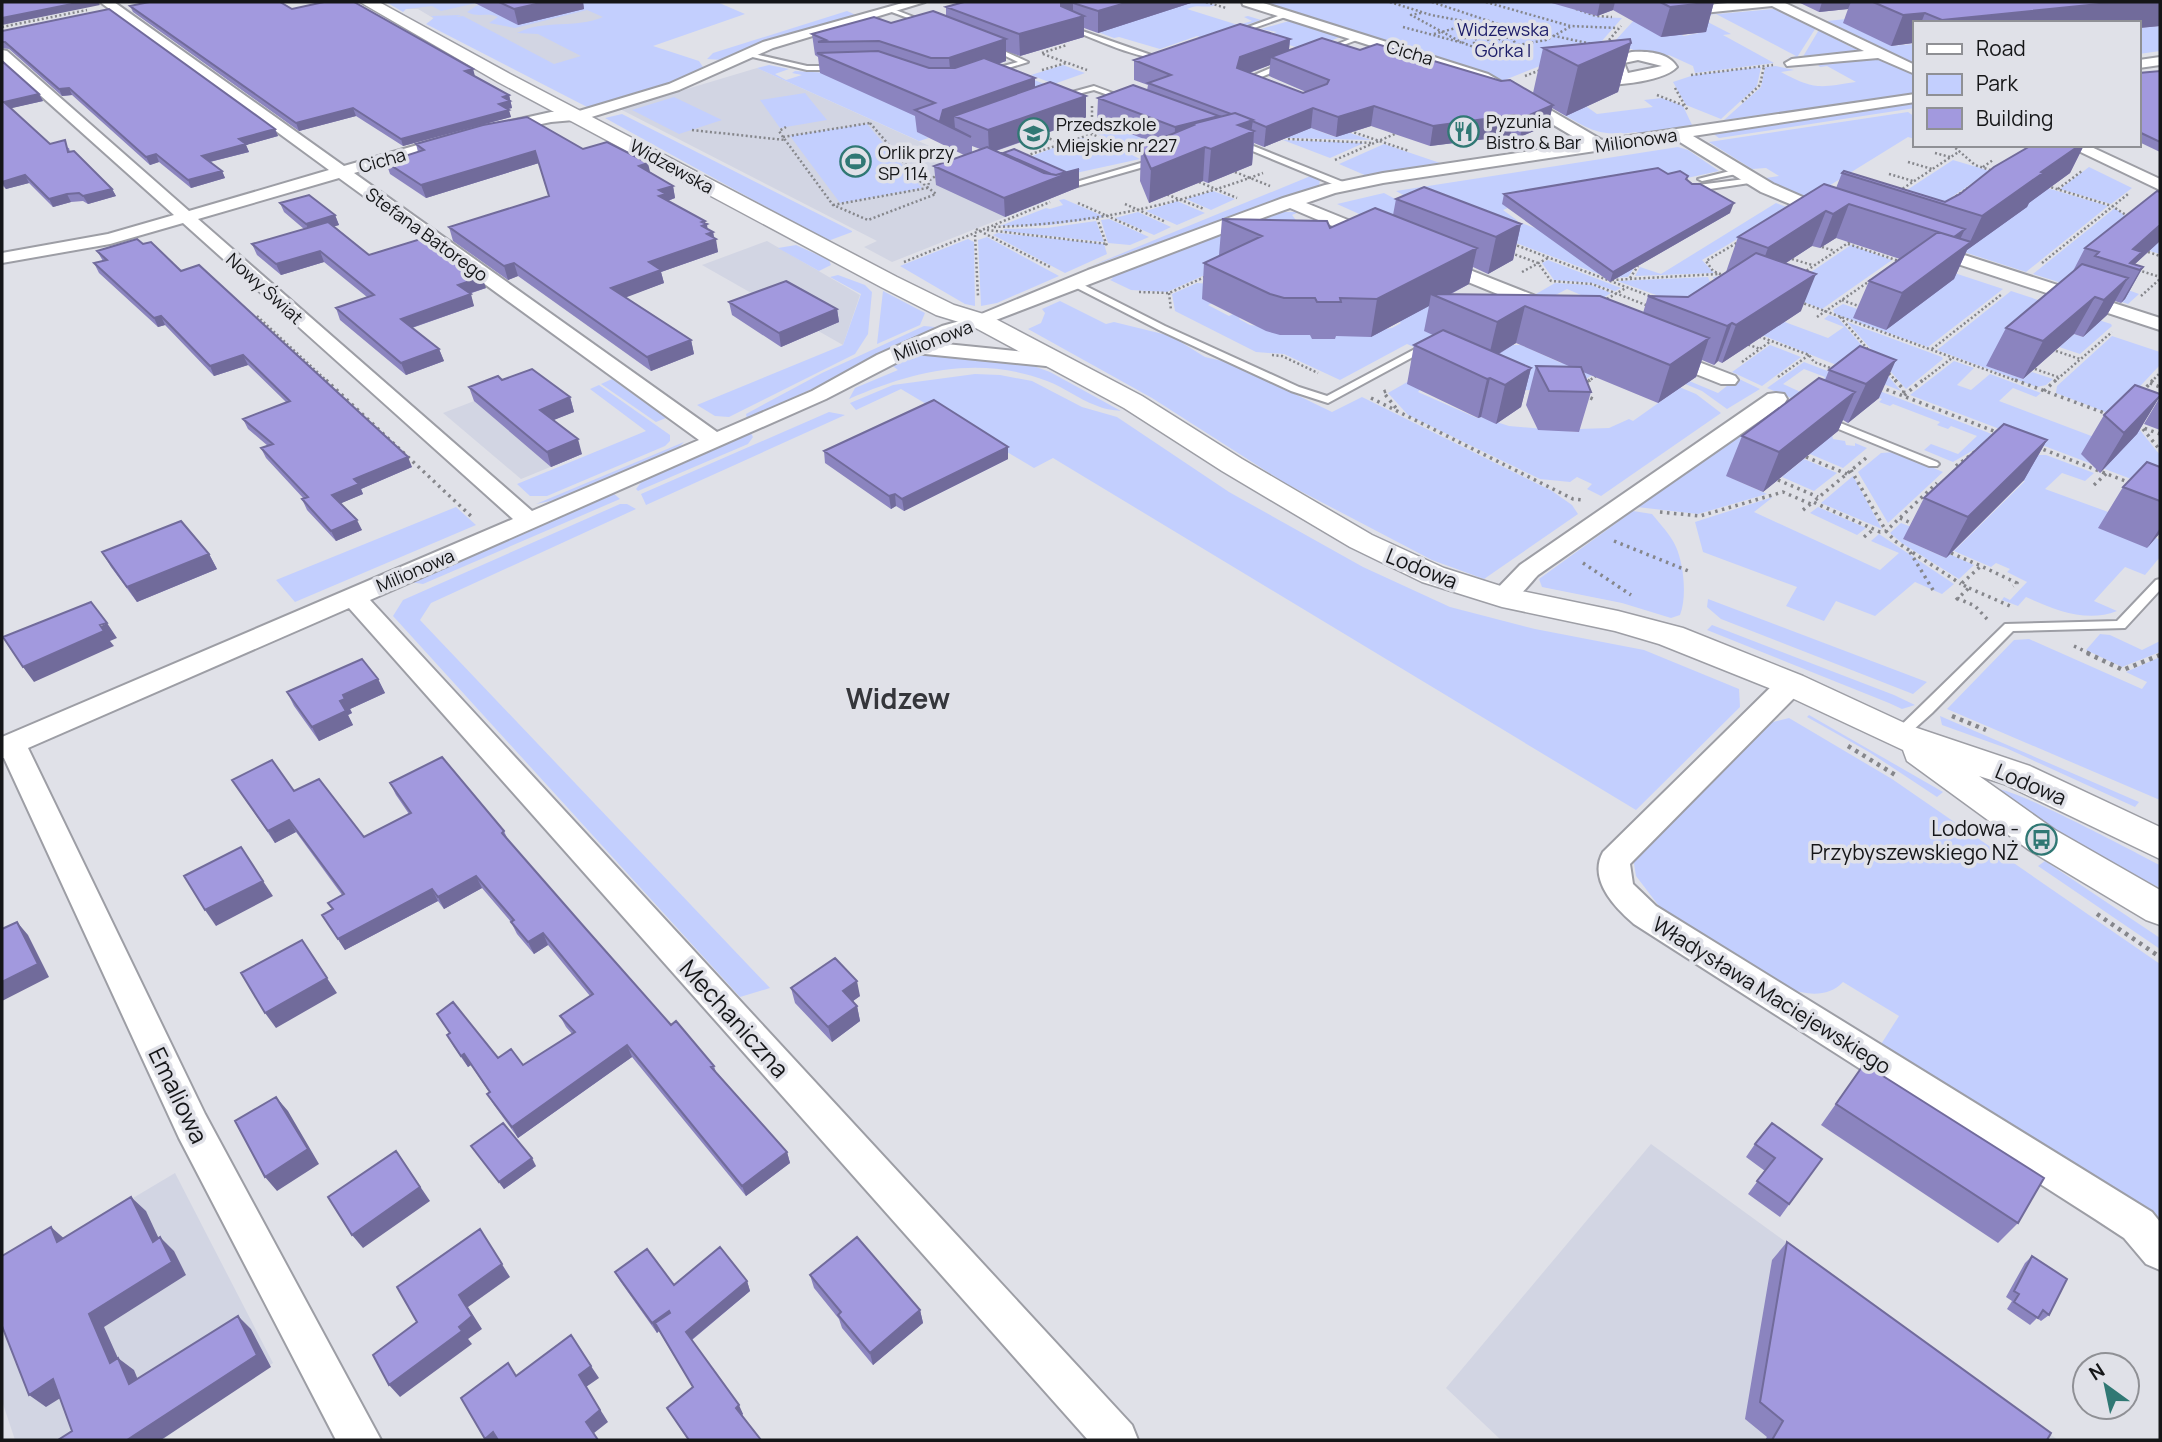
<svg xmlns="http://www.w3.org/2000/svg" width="2162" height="1442" font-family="Manrope,sans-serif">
	<rect width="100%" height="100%" fill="#e0e1e8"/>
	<path fill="#d2d5e3" d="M393 2H614L634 95 430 23 433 18 418 9H406Z
		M757 68 958 159 1051 199 892 262 864 247 877 241 620 109Z
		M767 241 860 295 843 345 702 265Z
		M503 390 582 454 521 479 443 413Z
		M1651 1144 2058 1440H1501L1446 1388Z
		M175 1173 273 1363 165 1438 166 1440H15L2 1401V1276Z"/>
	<path fill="#c3cffe" d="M386 2H481L441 11 432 6 406 9 403 12Z
		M494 2H717L745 14 653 46 699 61 703 67 698 71 659 88 589 108 426 24 434 18 431 16 461 15 456 17 463 16 554 64 581 56 538 34 517 33C544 19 576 29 603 17L587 10 515 28 489 23 498 17C489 12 477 18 467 12L476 6Z
		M1144 2H1204L1216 5C1205 9 1199 3 1187 9L1238 25 1252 21 1244 17 1248 16 1261 20 1205 39 1197 36 1160 49 1119 37 1114 38 1079 25 1102 31 1176 7Z
		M1257 2H1558L1598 17 1622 18 1601 42 1502 81 1439 58Z
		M1774 9 1807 25 1817 26 1796 59 1788 58 1796 56 1716 14 1706 15V10L1718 14Z
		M847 11 858 16 724 60 707 59 713 53Z
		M1698 17 1731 34 1723 35 1774 63 1695 73 1693 66 1669 55 1662 57 1635 53 1632 49H1621L1613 43 1636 18 1684 36 1704 32Z
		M1856 18 1891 46 1915 44V64L1827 21Z
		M1289 21 1340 37 1301 53 1299 48 1254 34 1268 35 1277 32 1261 29Z
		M2160 26V51L2139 54V28Z
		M1820 28 1823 29 1822 32 1853 48H1862L1866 52 1801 60Z
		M1868 57 1886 59 1915 74V94L1724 120 1761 87 1765 67 1776 66 1794 70 1781 72C1816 91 1820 87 1856 82L1827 66 1820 67 1816 63 1873 60Z
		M769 65 789 69 775 74 786 80 802 75 792 73 795 71 829 73 1012 71 1064 92 918 132 929 138 919 141 757 68Z
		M1063 65 1085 73 1054 84 1031 75Z
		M1761 67 1757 86 1721 119 1686 105 1673 82 1694 75Z
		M805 93 827 120 780 128 760 100Z
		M674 97 722 120 679 134 632 110Z
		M1662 98 1683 106 1693 127 1641 134 1636 132C1600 137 1590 130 1559 112L1587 107 1597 114 1653 107 1644 100Z
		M1915 103V108L1719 138 1712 133Z
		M1125 108 1116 128 1160 143 1147 155 1097 134 1094 119Z
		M1908 112 1915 117V139L1908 137 1811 197C1794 197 1781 187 1766 178L1779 176 1766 168 1752 169 1709 142Z
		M622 114 852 231V232L828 241 605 118Z
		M867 124 922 188 840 203 790 136Z
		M1311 128 1335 137 1347 132 1371 140 1285 138Z
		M1079 138 1100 139 1140 159 1062 176 1014 163Z
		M1283 140 1364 143 1330 158Z
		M1384 144 1443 164 1367 176 1339 164Z
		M1678 147 1688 150 1719 171 1687 178 1503 204 1508 208 1503 210 1518 221 1491 225 1428 209 1396 191Z
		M1953 160 1990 171 1909 226 1870 214Z
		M2089 167 2132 188 2111 204 2060 189Z
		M1997 173 2108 206 2026 272 1908 234Z
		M1313 175 1320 180 1319 186 1091 266Z
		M1213 191 1235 199 1211 210 1186 199Z
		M1384 193 1412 208 1386 226 1337 204Z
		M1064 199 1105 217 1050 225 1000 226 1046 208 1050 209 1063 205 1059 200Z
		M1177 201 1205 213 1177 225 1146 211Z
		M1776 203 1789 208 1702 260 1714 273 1635 276 1640 267 1661 274Z
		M2115 208 2160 244V254L2150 251 2156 244 2124 235 2120 287 2139 294 2128 304 2033 274Z
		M1138 212 1171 227 1154 235 1115 218Z
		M1282 212H1299L1292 215 1299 224 1218 269 1167 292 1131 290 1110 280 1113 278 1109 276Z
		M1109 219 1149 237 1130 245 1108 243 1101 220Z
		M1096 221 1104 242 1003 231 1004 229 1047 228Z
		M1521 223 1636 265 1628 277 1609 278 1487 232 1496 227Z
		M998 233 1104 244 1107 254 1065 273 993 235Z
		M987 237 1059 276 997 303 981 306 978 240Z
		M968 239 974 242 975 306 965 304 900 266Z
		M796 245 829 260 831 265 819 271 778 248Z
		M1851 245 1892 260 1822 309 1780 293Z
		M1909 258 2003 289 1928 347 1835 314 1833 310 1843 304 1863 311Z
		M1548 260 1621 288 1615 291 1592 283 1554 280 1542 263Z
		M838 275 865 285 872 292 868 334 855 354 729 417 715 416 697 405 843 345 861 294 830 277Z
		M1722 276 1728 301 1828 338 1844 327 1824 319 1829 315 1838 318 1901 391 1732 323 1713 277Z
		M1708 277 1726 320 1617 281Z
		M1197 283 1249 287 1208 305 1229 316 1233 314 1240 318 1239 319 1250 325 1335 336 1392 328 1401 323 1399 321 1437 302 1466 312 1419 349 1407 344 1340 380 1284 354 1256 352 1175 311 1172 294Z
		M1555 283 1591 285 1611 293 1581 312 1564 305 1581 295 1567 289 1548 299 1536 294Z
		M883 291 925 313 920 325 877 344Z
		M2011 291 2111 324 2112 326 2080 354 2059 347 2074 334 2083 337 2095 326 1987 366 2023 379 2032 372 2053 379 2046 385 2037 387 1937 350Z
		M1060 301 1106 324 1114 322 1171 336 1205 357 1231 363 1332 412 1362 397 1552 491 1572 505 1578 514 1484 579 1432 560 1285 483 1152 398 1028 329 1041 323 1045 313 1042 309Z
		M1847 322 1942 357 1943 359 1906 389Z
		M924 326 935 327 922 336 747 420 746 414 822 373Z
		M2112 336 2160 352V365L2115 413H2108L2056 393 2057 386Z
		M1513 345H1521L1561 363 1614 361 1567 391 1525 390 1490 359Z
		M1770 345 1801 357 1762 386 1732 372Z
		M1615 350 1718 393 1737 378 1760 389 1727 409 1702 391 1620 357Z
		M932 353 1028 364 1050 372 1121 411C1113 410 1103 409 1095 405 1078 399 1064 387 1047 381 979 355 913 371 849 399L855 388 898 370 889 363 901 357Z
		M1444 361 1418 392 1477 418 1481 417 1509 426 1579 432 1578 429 1609 428 1629 419 1633 421 1678 389 1624 364 1696 394 1721 413 1601 496 1587 489 1592 484 1577 477 1570 482 1540 479 1408 415 1388 393Z
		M1954 361 1974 368 1957 385 1971 390 1990 374 2041 393 2036 397 2013 388 1999 401 2123 448 2139 429 2160 455V490L1910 395Z
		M1804 362 1997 436 1953 462 1924 450 1931 444 1958 454 1977 436 1951 426 1948 429 1937 425 1940 422 1893 404 1890 406 1879 402 1882 399 1836 382 1823 380 1825 377 1804 369 1783 384 1805 394 1796 400 1767 388Z
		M975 374 1000 375 1032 381 1082 407 1117 417 1229 492 1363 567 1450 607 1535 629 1644 650 1739 689 1740 707 1636 810 1053 458 1034 468 901 389 856 410 850 403 893 385Z
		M612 379 666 418 656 422 601 384Z
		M599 385 670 435V441L665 446 547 496H530L517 484 646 431 590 389Z
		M829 412 845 415 646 505 641 494Z
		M1753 425 1789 426 1832 435 1833 439 1845 441 1846 445 1855 446V443L1867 448 1843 468 1810 454 1727 476 1767 494 1698 514 1637 507Z
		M751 433 753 437 748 444 638 491 636 489 642 481Z
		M684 442 675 451 565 498 536 504Z
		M1896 452 1943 472 1888 523 1858 472 1881 453Z
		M1974 455H2046L2094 473 2085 481 2062 473 2045 489 2111 513 2160 540V557L2145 575 2125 567 2094 601 2117 611C2086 623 2055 610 2026 597L2018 606 2002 600 2004 597 2010 600 2027 582 2007 572 2010 569 1996 563 1991 567 1954 551 2025 481 1983 464Z
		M1804 459 1837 473 1814 491 1782 477Z
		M1853 476 1882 529 1821 503Z
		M613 493 620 499 423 584 410 582Z
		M1773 497 1754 512 1880 570 1899 553 1871 541 1879 534 1954 584 1942 594 1915 582 1875 616 1836 601 1824 621 1786 606 1797 587 1703 552 1695 522Z
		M620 504H627L636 509 431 603 420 620 770 988 740 997 393 616 403 600Z
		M456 507 476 525 295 602 276 580Z
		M1818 507 1866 528 1857 535 1810 513Z
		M1633 511 1652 514C1660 524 1671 535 1676 547 1684 565 1687 597 1680 615L1671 618 1622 603 1542 587 1539 579Z
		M1901 523 1914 528 1903 539 1946 558 1949 554 1974 565 1959 579 1903 544 1890 533Z
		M1708 599 1927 682 1913 694 1721 619 1707 607Z
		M1712 625 1894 695 1915 705 1902 709 1889 703 1707 630Z
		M2100 634 2110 635 2142 650 2160 641V652L2122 667 2086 650Z
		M2029 639 2142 689 2147 682 2126 672 2160 657V800L1947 709 2014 640Z
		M1809 715 1943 792 1937 797 1869 752 1807 717Z
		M1940 716 2139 802 2135 807 2006 748 1942 725Z
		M1789 718 1892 779 2160 964V1225L1878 1049 1899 1016 1843 982C1828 998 1806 995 1787 988L1662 910 1636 876 1633 858 1765 724Z
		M1996 789C2013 787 2136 853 2160 865V888L2068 840Z
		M2045 861 2160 938V949L2038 866Z"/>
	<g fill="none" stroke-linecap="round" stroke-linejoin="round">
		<defs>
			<path id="service" d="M889 9H893L932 24 927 25 889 11Z
				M1289 12 1291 15 1234 35 1229 34Z
				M1065 25 1151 55 1167 57C1149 65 1086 35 1065 27Z
				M1360 35 1362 38 1325 52 1320 51Z
				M989 46H993L1028 62 989 74V70L1018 62 989 48Z
				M746 52 807 66H837L841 68 837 70H807L744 55Z
				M1285 62 1292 64 1245 84 1238 82Z
				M1094 86 1129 99 1125 101 1094 90 1058 99 1054 97Z
				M1236 139 1348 184 1349 186 1342 188 1233 143 1232 141Z
				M1158 158 1162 160 1161 162 1063 190 1059 187Z
				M1738 169 1742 171 1741 173 1702 181 1698 179Z
				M1753 178H1756V182L1690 192 1686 189 1690 186Z
				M1072 279 1165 326 1299 387 1327 396 1415 349 1424 351 1328 403 1291 391 1159 330 1069 284V280Z
				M1823 416 1937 462 1939 464 1937 466H1929L1819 421 1818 419Z
				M2160 579V590L2125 628 2013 631 1932 713 1903 739H1893L1891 735 2005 624 2117 621 2156 580Z"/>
			<path id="minor" d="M100 2H114L344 166 449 136H461L463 139 461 142 354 173 717 432 812 391 877 355 942 326 974 317 1088 270 1283 198 1325 185 1383 173 1584 143 1478 80 1243 5 1242 2H1260L1488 74 1602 140 1915 94V102L1693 136 1773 184 1835 211 1838 215 1835 219 1829 220 1761 192 1675 139 1383 183 1335 193 1306 203 1380 233 1383 237 1380 241H1368L1290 208 1265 217 936 343 1056 355 1063 357 1066 361 1063 365 1056 367 915 353 826 399 370 600 1132 1425 1138 1440H1088L349 608 28 748 205 1114 381 1440H336L179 1138 4 758H2V737L513 519 183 223 110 244 2 263V253L108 234 174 215 2 61V50L7 51 189 211 329 170ZM339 178 699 440 532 511 198 219Z
				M906 2H925L773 48 679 90 585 119 551 122 498 133 490 128 493 125 551 112 579 111 669 84 763 42Z
				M1635 2H1647L1644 11 1738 2H1783L1915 65V74L1878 58 1787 66 1785 63 1792 59 1864 51 1772 6 1644 19 1627 13Z
				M1632 52C1648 51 1669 53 1677 67 1661 84 1607 85 1583 87L1576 83 1583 79 1613 75 1615 71 1610 62 1615 56ZM1638 60 1662 66 1628 73 1624 63Z
				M2160 57V65L2139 68V60Z
				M2066 145H2087L2160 179V190Z
				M1927 243 2160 318V330L1921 252 1918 248Z
				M1437 257 1556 304 1559 308 1556 312H1542L1431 267 1428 263 1431 259Z
				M1665 349 1735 376 1738 380 1735 384H1721L1658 359 1655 355 1658 351Z
				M1776 393 1784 394 1787 399 1784 404 1538 575C1525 589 1513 608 1493 603L1489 597 1520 565 1768 394Z
				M1791 675 1801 677 1805 684 1801 691 1630 864 1633 884 1656 906 2152 1212 2160 1222V1270L2146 1264 2124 1238 2095 1219 1634 924C1614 907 1588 879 1603 852L1781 677Z"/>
			<path id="tertiary" d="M360 2H379L510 74 897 277 954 305 990 316 1142 396 1242 459 1372 535 1444 568 1507 588 1618 611 1683 628 1803 676 1911 726 2030 766 2160 827V859L2004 784 1979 776 2055 830 2160 890V925L2146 920 2029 850 1907 761 1903 750 1779 692 1659 644 1615 631 1502 607 1422 582 1350 547 1222 471 1124 408 972 326 936 315 881 287 498 82Z"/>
		</defs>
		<use href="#service" stroke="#9d9ea5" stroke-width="4"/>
		<use href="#minor" stroke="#9d9ea5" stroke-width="4"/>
		<use href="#tertiary" stroke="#9d9ea5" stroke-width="3"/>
		<path stroke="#85868b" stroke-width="2.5" stroke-dasharray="2 2.5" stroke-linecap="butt" d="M1206 2 1226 8
			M1390 2 1431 15 1474 23 1485 34 1495 52
			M1432 2 1498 24 1592 44
			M1486 2 1570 26 1618 28
			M1576 9 1596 16 1612 17
			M1421 13 1411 15 1459 41
			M2 27 87 10
			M1403 27 1463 43
			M1434 34 1474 23 1493 24
			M1493 34 1513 39 1517 47 1490 53 1463 43 1465 37Z
			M1481 37 1498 38 1507 45 1493 49 1474 44V40Z
			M1609 40 1621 26
			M1518 45 1546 40 1570 27
			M1042 53 1067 45
			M1043 54 1087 70
			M1042 70 1066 63
			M1691 75 1773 65
			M1525 76 1543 69
			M1675 88 1688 111
			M1657 95 1685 106
			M1742 102 1760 85 1764 66
			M1092 106V134
			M870 123 920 181 936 194 868 220 833 205 783 137Z
			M692 130 785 140
			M1350 131 1409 151
			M1037 134 1061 143
			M783 137 779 131 786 127
			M1288 139 1373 143
			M1952 145 1975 165 1993 171
			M1935 153 1950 157
			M1022 157 1092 134 1128 150
			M1335 160 1397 133
			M1908 162 1932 169
			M1983 167 1993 160
			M1235 172 1270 186
			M1889 174 1913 181
			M1199 182 1237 198
			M2047 186 2112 206 2129 217
			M2058 189 2082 171
			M1899 191 1960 151
			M1163 193 1204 209
			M1952 199 1968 188
			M1078 203 1143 232
			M1125 204 1166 222
			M833 205 927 188 930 180 938 174
			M1097 218 1107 246
			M994 227C1087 224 1175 206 1263 173
			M976 229 1050 267
			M987 230 1107 244
			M975 235 978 296
			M1513 244 1655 298
			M1848 244 1899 261
			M1822 247 1835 251
			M2148 252 2160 256
			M1511 253 1538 263 1551 281 1592 284 1651 307
			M1792 259 1812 265
			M904 262 1050 202
			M2042 263 2128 194
			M2138 270 2160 277
			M1522 272 1548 258
			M1803 273 1854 239
			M1725 276 1713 271 1706 261 1740 241
			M1630 278 1638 266
			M1612 280 1718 274
			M1139 292 1169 293 1207 276
			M1169 293 1171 310
			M2141 296 2160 279
			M1842 300 1864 308
			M1603 301 1626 288
			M1800 302 2020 382
			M257 316 328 382
			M1817 317 1871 280
			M1840 317 1871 353
			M1755 335 1809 355 1814 362 1836 370
			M1744 343 1760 349
			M1932 349 2002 294
			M2056 351 2080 359
			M1272 355 1282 356 1318 373
			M1742 362 1771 341
			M2035 369 2058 377
			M1886 370 1897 382
			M1778 377 1809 355
			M1587 382 1599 374
			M1921 382 1952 358
			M2054 382 2112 332
			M2151 382 2160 373"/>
		<path stroke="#85868b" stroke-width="3.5" stroke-dasharray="2.5 4.5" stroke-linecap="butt" d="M326 380 473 518
			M1895 380 1904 390 1903 396 1923 380
			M2015 380 2110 415
			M2150 383 2160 387
			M1583 385 1590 380
			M1880 387 1999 433
			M1386 391 1383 392 1396 408
			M2044 391 2056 380
			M2142 392 2153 380
			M1584 395 1595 400
			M1371 398 1573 499 1583 500
			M2138 426 2160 434
			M2143 429 2160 450
			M2037 447 2133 484
			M1806 457 1847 474
			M1866 458 1813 502 1880 532 1886 531 1937 483
			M1956 466 1980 448
			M1851 470 1886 531 1895 541 1961 584
			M1778 480 1818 497
			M2094 485 2107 473
			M1803 510 1812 503
			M1660 512 1700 516 1783 492 1811 504
			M1900 518 1915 525
			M1864 537 1874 529
			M1614 541 1691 572
			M1910 552 1933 590
			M1951 553 1981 566
			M1583 563 1631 595
			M1969 588 2010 606
			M1957 598 1975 606 1987 619
			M1956 600 1969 588 1961 584 1981 566 2017 583 2013 586
			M2074 646 2091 654"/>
		<path stroke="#85868b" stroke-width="4.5" stroke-dasharray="3.5 5" stroke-linecap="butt" d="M2087 653 2123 670 2160 655
			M1952 716 1986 730
			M1848 746 1897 776
			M2097 914 2160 957"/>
		<use href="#service" fill="#fff" fill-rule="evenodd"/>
		<use href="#minor" fill="#fff" fill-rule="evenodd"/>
		<use href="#tertiary" fill="#fff" fill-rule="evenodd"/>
	</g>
	<path fill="#8b84bf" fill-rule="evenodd" d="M473 2H583L584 9 518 25Z
		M962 2H1194L1098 33 1084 28V37L1020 56 1006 51V61L998 64 1035 78V87L1086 119 996 151 1003 154 1066 172 1079 169V187L1005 217 936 185 934 166 964 155 917 132 915 116 820 73 818 57 815 55 812 34 946 16V7L963 2ZM972 146 980 149 972 152Z
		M1548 2H1714L1706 32 1661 37 1613 10 1597 16Z
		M1798 2H2160V26L2139 28V23H1915V44L1913 43 1891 46 1843 23 1848 9 1819 12Z
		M130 6 292 9 473 69 474 76 509 95 512 108 508 109 511 117 403 146 356 116 299 131 133 12Z
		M2 31 275 129 278 136 246 145 249 152 210 162 222 171 225 178 191 188 159 162 150 165 72 95 62 96 9 49 2 48Z
		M1290 39 1289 50H1360L1533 93 1543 48 1631 43 1618 92 1566 116 1552 108 1548 125 1520 137 1510 136 1430 146 1371 126 1336 137 1311 128 1264 147 1254 143 1252 165 1208 183 1203 181 1149 203 1140 181 1141 147 1152 142 1097 121 1098 98 1147 90 1148 85 1134 80V60ZM1270 65 1269 76 1306 92 1303 93 1249 73Z
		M2 61 39 94 43 101 11 108 50 144 69 148 70 152 112 189 116 196 88 204 83 201 71 202 53 207 29 183 6 189 2 185Z
		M2160 71V152L2139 142V73Z
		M416 144 583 149 650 172 673 186 675 198 668 201 705 224 708 229 713 232 718 252 661 272 664 283 625 297 691 340 694 354 651 371 518 276 508 280 453 241 449 227 549 196 539 163 426 198 390 174 386 162 418 152Z
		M2032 145H2084L2070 173 2029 203 2027 207 1967 250 1954 279 1886 330 1853 318 1869 281 1900 259 1836 238 1820 248 1812 246 1786 263 1801 311 1722 363 1718 361 1714 365 1702 360 1696 377 1658 403 1583 372 1591 392 1579 432 1538 430 1526 405 1536 366 1571 367 1516 343 1499 354 1531 368 1521 407 1496 424 1481 417 1478 418 1407 384 1414 345 1433 335 1424 331 1429 306 1371 337 1336 336 1335 339H1312L1310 335H1280L1266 331 1202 299 1204 263 1220 255H1219L1222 219 1330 228 1393 215 1396 199 1521 224 1513 260 1488 274 1473 267 1469 284 1451 294 1643 313 1648 296 1688 297 1726 272 1738 237 1836 188 1842 173 1945 202 1960 194Z
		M1668 174 1688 176 1687 180 1692 184 1730 213 1610 282 1502 204 1504 194Z
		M2160 192V241L2135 264 2143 267 2125 299 2121 303 2115 301 2107 315 2083 337 2074 334 2023 379 1986 366 2006 328 2072 273 2085 248Z
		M280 203 335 215 339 225 334 226 369 255 486 288 469 294 474 306 412 328 439 349 444 361 406 375 340 320 336 308 367 297 324 262 281 275 257 255 252 244 304 229 284 212Z
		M143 244 181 271 412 467 361 489 363 494 341 503 362 530 336 541 307 510 302 499H304L266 458 261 448 268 446 248 429 243 419 286 402 248 365 214 376 165 325 158 327 99 273 94 263 103 261 97 251Z
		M729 302 837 309 839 322 781 347 732 315Z
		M1860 346 1879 398 1848 423 1843 420 1838 431 1763 492 1726 476 1742 436 1825 380 1829 370Z
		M502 380 570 397 574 412 553 420 582 454 551 467 474 401 469 387Z
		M2160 396 2137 434 2100 473 2081 454 2104 415Z
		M2160 397V430L2144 424Z
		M2047 440 2024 480 1946 558 1903 539 1924 498Z
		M1008 447V459L904 511 896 506 891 509 825 463 824 451Z
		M2160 467V533L2147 548 2098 528 2123 487Z
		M102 552 209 554 217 569 137 602 111 567Z
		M378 679 385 693 350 709 352 713 348 715 353 725 319 741 294 706 287 692Z
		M232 780 294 791 364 837 409 814 396 795 390 783 504 831 508 840 671 1025 714 1066 716 1072 787 1152 790 1163 746 1196 632 1057 518 1138 494 1105 487 1094 489 1092 471 1065 468 1067 454 1047 447 1035 450 1034 437 1014 498 1058 523 1065 572 1034 566 1027 560 1016 590 996 548 945 534 954 517 934 511 922 482 888 444 909 438 901 345 950 322 915 333 910 328 903 342 895 296 832 275 843Z
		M791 988 860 996 853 1001 857 1006 860 1021 832 1042 795 1003Z
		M1864 1064 2018 1223 1998 1243 1821 1125Z
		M1755 1144 1822 1159 1780 1217 1748 1194 1765 1171 1746 1157Z
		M471 1146 536 1166 504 1189Z
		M1787 1242 2047 1440H1765L1767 1437 1745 1419 1772 1260Z
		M2032 1256 2049 1315 2041 1321 2037 1318 2030 1325 2007 1309 2012 1301 2006 1297 2025 1263Z
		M615 1272 674 1285 747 1281 750 1291 692 1340 743 1414 742 1415 761 1440H688L667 1408 693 1387 659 1331 657 1333 620 1281Z
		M810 1275 920 1310 923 1323 873 1365 842 1328 839 1319 814 1288Z"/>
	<path fill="#716b9b" d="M82 2H98L100 5 2 25V18Z
		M545 2H583L584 9 518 25 514 9Z
		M1061 2H1111L1073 3V13L1084 16V37L1020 56 1019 34Z
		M1129 2H1194L1098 33V11Z
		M1600 2H1615L1613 10 1597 16Z
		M1714 2 1706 32 1661 37 1670 7Z
		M1822 2H1851L1848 9 1819 12Z
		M2025 2H2160V26L2139 28V23H1940L1942 20Z
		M1925 13 1921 23H1915V38L1913 43 1891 46 1903 15Z
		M1006 39V61L951 80 949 58Z
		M1290 39 1288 58 1271 57 1270 65 1238 77 1237 68 1240 57Z
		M1631 43 1618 92 1566 116 1578 66Z
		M473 69 475 76 467 78 465 71Z
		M1035 78V99L954 116 955 128 940 122 943 110Z
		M69 88 72 95 62 96 59 89Z
		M39 94 43 101 8 109 4 102Z
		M509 95 512 108 501 111 499 104 503 97Z
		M1086 96V119L989 153 988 130Z
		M1553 105 1548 125 1520 137 1525 117Z
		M1374 106 1371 126 1336 137 1338 117Z
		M353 108 356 116 299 131 296 123Z
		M1313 108 1311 128 1264 147 1266 127Z
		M509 110 511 117 403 146 401 139Z
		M1514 115 1510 136 1430 146 1433 126Z
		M1219 116 1194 125 1192 124 1191 147 1174 151 1175 127Z
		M1253 120 1251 133 1254 131 1252 165 1208 183 1211 149 1238 125Z
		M275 129 278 136 246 145 249 152 205 163 202 156 239 139Z
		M2080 145H2084L2070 173 2029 203 2027 207 1967 250 1954 279 1886 330 1902 293 1954 237 1965 229 1952 256 1969 244 1982 216 2041 172Z
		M1205 147 1203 181 1149 203 1151 169Z
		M535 151 539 163 426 198 421 185Z
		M156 154 159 162 150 165 146 157Z
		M648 163 651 176 639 166Z
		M1079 169V187L1005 217 1004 198Z
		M222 171 225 178 191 188 188 180Z
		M25 175 29 183 6 189 2 182Z
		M673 186 675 198 667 201 662 209 659 190Z
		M112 189 116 196 88 204 83 196Z
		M67 194 71 202 53 207 49 199Z
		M1734 203 1730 213 1610 282 1613 272Z
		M1849 204 1836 238 1820 248 1833 214Z
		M1826 211 1812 246 1755 283 1768 248Z
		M335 215 339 225 310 234 306 224Z
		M705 221 706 225 707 224 708 233 713 232 714 239H716L718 252 661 272 664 283 614 302 611 288 649 262 705 239 702 222Z
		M1521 224 1513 260 1488 274 1496 237Z
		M2160 225V241L2135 264 2124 265 2133 249Z
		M1477 248 1469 284 1442 298 1431 294 1429 306 1371 337 1377 299Z
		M320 251 324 262 281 275 276 264Z
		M514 263 518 276 508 280 504 266Z
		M2143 267 2125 299 2121 303 2140 270Z
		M1816 274 1801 311 1722 363 1736 325Z
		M482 277 486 288 461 296 458 285Z
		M2128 278 2107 315 2083 337 2104 300Z
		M471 294 474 306 405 330 401 319Z
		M2095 297 2074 334 2023 379 2043 341Z
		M1525 306 1516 343 1488 360 1497 322Z
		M837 309 839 322 781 347 779 333Z
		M161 316 165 325 158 327 154 318Z
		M1732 323 1718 361 1714 365 1727 326Z
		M1709 338 1696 377 1658 403 1670 365Z
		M691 340 694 354 651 371 647 357Z
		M439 349 444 361 406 375 401 363Z
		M243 355 248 365 214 376 210 366Z
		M1896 360 1879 398 1848 423 1866 384Z
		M1531 368 1521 407 1496 424 1505 385Z
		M1490 378 1481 417 1478 418 1487 379Z
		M1855 392 1838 431 1763 492 1779 452Z
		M2160 396 2137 434 2100 473 2124 433Z
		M570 397 574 412 544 424 540 410Z
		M578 439 582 454 551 467 547 452Z
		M2047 440 2024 480 1946 558 1968 517Z
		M1008 447V459L904 511 902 499Z
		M408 457 412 467 361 489 363 494 337 505 332 495 354 479Z
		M895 494 896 506 891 509 889 496Z
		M357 520 362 530 336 541 331 531Z
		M2160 528V533L2147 548Z
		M209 554 217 569 137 602 127 587Z
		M107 623 117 638 110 641 114 646 34 682 23 667Z
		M378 679 385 693 350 709 352 713 348 715 353 725 319 741 312 727 340 701 343 695Z
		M289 820 296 832 275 843 268 831Z
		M476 876 482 888 444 909 438 897Z
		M263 881 273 896 216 926 205 910Z
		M432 889 438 901 345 950 338 939Z
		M17 922 28 935 49 977 2 1001V982Z
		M543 933 548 945 534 954 528 942Z
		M327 978 337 993 276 1028 265 1013Z
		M857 981 860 996 846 1006 843 991Z
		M857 1006 860 1021 832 1042 828 1027Z
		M627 1045 632 1057 518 1138 512 1127Z
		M464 1054 471 1065 468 1067 461 1056Z
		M276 1097 288 1111 319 1164 277 1191 265 1177Z
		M396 1151 430 1201 363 1248 352 1235Z
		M787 1152 790 1163 746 1196 742 1186Z
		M532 1158 536 1166 504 1189 499 1182Z
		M131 1197 146 1211 167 1256 153 1242Z
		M51 1227 67 1241 57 1242Z
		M480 1229 510 1277 468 1307 482 1329 468 1339 459 1327V1295Z
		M160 1237 174 1251 186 1275 104 1327 126 1376 110 1363 89 1314Z
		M747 1281 750 1291 690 1341 686 1332Z
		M920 1310 923 1323 873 1365 870 1353Z
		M669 1311 673 1320 655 1323 659 1331 657 1333 652 1323Z
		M238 1316 251 1329 271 1367 161 1440H127Z
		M462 1331 472 1344 400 1397 389 1385Z
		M118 1358 134 1370 145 1397 129 1384Z
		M591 1366 599 1378 586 1387 608 1422 594 1433 586 1422 579 1375Z
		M53 1379 70 1392 46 1407 29 1395Z
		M739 1405 743 1414 740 1417 736 1408Z
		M493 1432 500 1440H486L485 1439Z"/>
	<path fill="#a299de" stroke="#716b9b" stroke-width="2" d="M2 2H82L2 18Z
		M149 2H280L292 9 324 2H354L473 69 465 71 509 95 503 97 510 101 499 104 509 110 401 139 353 108 296 123 130 6Z
		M499 2H545L514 9Z
		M964 2H1061V6L1084 16 1019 34 946 7Z
		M1076 2H1129L1098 11 1073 3Z
		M1660 2H1714L1670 7Z
		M1873 2H2119L1942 20 1925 13 1903 15Z
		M109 9 275 129 239 139 246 144 202 156 222 171 188 180 156 154 146 157 69 88 59 89 5 42H2V31Z
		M933 11 1006 39 949 58H931L879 41 818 42 826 40 812 34 874 17 891 23Z
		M1240 24 1290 39 1240 57 1237 68 1303 93 1327 84 1329 80 1271 57 1322 38 1360 50 1377 44 1501 81 1510 80 1553 105 1525 117 1514 115 1433 126 1374 106 1338 117 1313 108 1266 127 1252 121 1253 120 1235 113 1231 114 1148 83 1171 75 1134 60Z
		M1630 39 1631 43 1578 66 1543 48Z
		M878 51 929 68H955L984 58 1035 78 943 110 940 121 971 137 915 110 935 103 817 53Z
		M2 61 39 94 4 102 50 144 65 140 68 152 74 151 112 189 83 196 79 193 67 194 49 199 25 175 2 182Z
		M2160 71V142L2139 132V73Z
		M1050 82 1086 96 988 130 954 116Z
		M1133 85 1219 116 1175 127 1098 98Z
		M1235 113 1253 120 1238 125 1254 131 1211 149 1205 147 1151 169 1141 147 1194 125 1192 124Z
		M527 117 583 149 607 142 648 163 639 166 673 186 659 190 666 194 659 196 705 221 702 222 707 224 702 226 713 232 707 234 716 239 649 262 661 270 611 288 691 340 647 357 514 263 504 266 449 227 549 196 535 151 421 185 386 162 424 150 416 144 483 125Z
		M2032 145H2080L2041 172 2043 173 1982 216 1842 173 1844 171 1945 202 1960 194 1994 167Z
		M987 147 1044 173 1056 175 1079 169 1004 198 934 166Z
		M1014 149 1066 172 1056 175 1051 174 1003 153Z
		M1658 168 1668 174 1680 171 1688 176 1686 179 1692 184H1700L1734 203 1613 272 1504 194Z
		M1824 184 1965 229 1954 237 1849 204 1833 214 1826 211 1768 248 1738 237Z
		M1424 187 1521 224 1496 237 1396 199Z
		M2157 191 2160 192V225L2133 249 2142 252 2130 263 2143 267 2140 270 2095 256 2099 252 2085 248Z
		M309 195 335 215 306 224 280 203Z
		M1375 208 1477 248 1377 299 1340 298 1341 302H1317L1315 298H1284L1270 294 1204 263 1262 236 1222 219 1327 221 1330 228Z
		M328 222 369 255 427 237 482 277 458 285 471 294 401 319 439 349 401 363 336 308 374 295 320 251 276 264 252 244Z
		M1938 232 1971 242 1902 293 1869 281Z
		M137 239 143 244 151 242 181 271 199 265 408 457 354 479 359 484 332 495 357 520 331 531 302 499 308 497 261 448 273 444 243 419 290 401 243 355 210 366 161 316 154 318 94 263 107 260 97 251Z
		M1756 253 1816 274 1736 325 1732 323 1727 326 1648 296 1688 297Z
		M2082 264 2128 278 2104 300 2095 297 2043 341 2006 328Z
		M786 281 837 309 779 333 729 302Z
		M1431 294 1600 296 1709 338 1670 365 1525 306 1497 322Z
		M1443 330 1531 368 1505 385 1490 378 1487 379 1414 345Z
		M1860 346 1896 360 1866 384 1829 370Z
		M1536 366 1581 367 1591 392 1549 391Z
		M532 369 570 397 540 410 578 439 547 452 469 387 498 376 502 380Z
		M1819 378 1855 392 1779 452 1742 436Z
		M2135 385 2160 394V396L2124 433 2104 415Z
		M934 400 1008 447 902 499 895 494 889 496 824 451Z
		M2004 424 2047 440 1968 517 1924 498Z
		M2147 462 2160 467V501L2123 487Z
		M181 521 209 554 127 587 102 552Z
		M91 602 107 623 100 625 104 631 23 667 3 637Z
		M362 659 378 679 343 695 345 699 340 701 346 711 312 727 287 692Z
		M442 757 504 831 502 833 586 929 671 1025 676 1021 714 1066 711 1067 787 1152 742 1186 627 1045 512 1127 487 1094 490 1092 464 1054 461 1056 447 1035 450 1033 437 1014 453 1002 498 1058 511 1049 523 1065 575 1032 560 1016 593 994 543 933 528 942 511 922 514 920 476 876 438 897 432 889 338 939 322 915 333 909 328 903 344 894 289 820 268 831 232 780 272 760 294 791 319 779 364 837 411 813 390 783Z
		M241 847 263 881 205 910 184 876Z
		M17 922 38 964 2 982V929Z
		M302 940 327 978 265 1013 241 973Z
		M835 958 857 981 843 991 857 1006 828 1027 791 988Z
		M1864 1064 2044 1178 2018 1223 1836 1104Z
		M276 1097 308 1149 265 1177 235 1121Z
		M503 1123 532 1158 499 1182 471 1146Z
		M1772 1123 1822 1159 1789 1204 1757 1181 1775 1158 1755 1144Z
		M396 1151 420 1187 352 1235 328 1197Z
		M131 1197 153 1242 160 1237 172 1262 89 1314 110 1363 118 1358 129 1384 238 1316 257 1355 127 1440H58L72 1431 53 1379 29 1395 2 1326V1256L51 1227 57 1242Z
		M480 1229 502 1264 459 1295 472 1316 459 1327 462 1331 389 1385 373 1355 417 1322 397 1287Z
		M857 1237 920 1310 870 1353 838 1315 841 1312 810 1275Z
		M1787 1242 2051 1433 2047 1440H1772L1783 1421 1760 1402Z
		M720 1247 747 1281 686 1332 739 1405 736 1408 761 1440H689L667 1408 693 1387 655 1323 670 1313 669 1311 652 1323 615 1272 647 1249 674 1285Z
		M2032 1256 2067 1279 2049 1315 2043 1310 2038 1318 2014 1302 2019 1294 2014 1291Z
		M571 1335 591 1366 579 1375 600 1410 586 1422 598 1440H498L493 1432 485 1439 461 1398 508 1363 516 1376Z"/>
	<defs>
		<symbol id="restaurant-ring" viewBox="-11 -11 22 22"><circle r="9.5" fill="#e0e1e8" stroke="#307874" stroke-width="1.5"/><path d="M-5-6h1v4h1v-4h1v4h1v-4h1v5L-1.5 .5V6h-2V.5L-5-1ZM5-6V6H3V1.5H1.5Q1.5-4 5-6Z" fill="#307874"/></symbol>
		<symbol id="school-ring" viewBox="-11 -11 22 22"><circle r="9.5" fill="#e0e1e8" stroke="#307874" stroke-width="1.5"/><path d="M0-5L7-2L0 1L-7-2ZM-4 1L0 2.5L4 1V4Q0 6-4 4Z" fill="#307874"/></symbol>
		<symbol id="stadium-ring" viewBox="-11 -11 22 22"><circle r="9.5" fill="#e0e1e8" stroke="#307874" stroke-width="1.5"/><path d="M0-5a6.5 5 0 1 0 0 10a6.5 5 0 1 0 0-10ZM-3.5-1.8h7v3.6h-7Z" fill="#307874"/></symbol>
		<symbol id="bus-ring" viewBox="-11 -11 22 22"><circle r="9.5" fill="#e0e1e8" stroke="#307874" stroke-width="1.5"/><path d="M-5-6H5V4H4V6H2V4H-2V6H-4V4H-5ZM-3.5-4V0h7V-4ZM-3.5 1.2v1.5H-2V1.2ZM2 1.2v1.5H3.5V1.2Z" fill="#307874"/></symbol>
	</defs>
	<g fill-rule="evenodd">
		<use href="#restaurant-ring" x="1446" y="114" width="35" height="35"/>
		<use href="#school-ring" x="1016" y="116" width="35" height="35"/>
		<use href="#stadium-ring" x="838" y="144" width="35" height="35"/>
		<use href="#bus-ring" x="2024" y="822" width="35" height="35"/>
	</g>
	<g text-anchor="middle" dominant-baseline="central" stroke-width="7" stroke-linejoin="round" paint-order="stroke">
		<g font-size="18" fill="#1c1d69" stroke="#e0e1e8">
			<text x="1503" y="29">Widzewska<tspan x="1503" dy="21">Górka I</tspan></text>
		</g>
		<g font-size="18" fill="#151618" stroke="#e0e1e8">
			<text transform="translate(1410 52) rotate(17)">Cicha</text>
			<text transform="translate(1636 140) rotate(-8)">Milionowa</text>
			<text transform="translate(382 160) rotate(-16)">Cicha</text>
			<text transform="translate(672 166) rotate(29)">Widzewska</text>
			<text transform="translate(427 234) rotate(36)">Stefana Batorego</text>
			<text transform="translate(265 288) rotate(42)">Nowy Świat</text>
			<text transform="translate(933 340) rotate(-21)">Milionowa</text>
			<text transform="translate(415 570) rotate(-23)">Milionowa</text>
		</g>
		<g font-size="18" fill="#151618" stroke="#e0e1e8" text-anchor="start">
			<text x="1486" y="121">Pyzunia<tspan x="1486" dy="21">Bistro &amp; Bar</tspan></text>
			<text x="1056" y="124">Przedszkole<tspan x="1056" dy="21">Miejskie nr 227</tspan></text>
			<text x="878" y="152">Orlik przy<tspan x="878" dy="21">SP 114</tspan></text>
		</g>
		<g font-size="21" fill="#151618" stroke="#e0e1e8">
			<text transform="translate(1422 568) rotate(22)">Lodowa</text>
			<text transform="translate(2031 784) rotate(23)">Lodowa</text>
			<text transform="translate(1772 995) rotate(32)">Władysława Maciejewskiego</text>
		</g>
		<g font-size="21" fill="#151618" stroke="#e0e1e8" text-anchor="end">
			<text x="2019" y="828">Lodowa -<tspan x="2019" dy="24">Przybyszewskiego NŻ</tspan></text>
		</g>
		<g font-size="24" fill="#151618" stroke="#e0e1e8">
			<text transform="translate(735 1018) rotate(48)">Mechaniczna</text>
			<text transform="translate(179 1095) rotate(64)">Emaliowa</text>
		</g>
		<g font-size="28" font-weight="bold" fill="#35363b" stroke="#e0e1e8">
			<text x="898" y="698">Widzew</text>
		</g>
	</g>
	<rect width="2162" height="1442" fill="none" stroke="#151618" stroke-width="7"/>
	<rect x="1913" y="21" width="228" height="126" fill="#e0e1e8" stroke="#8f9095" stroke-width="2"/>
	<rect x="1927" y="44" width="35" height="10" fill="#ffffff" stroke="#8f9095" stroke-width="2"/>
	<text x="1976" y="56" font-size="21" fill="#151618">Road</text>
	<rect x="1927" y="74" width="35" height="21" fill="#c3cffe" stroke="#8f9095" stroke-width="2"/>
	<text x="1976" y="91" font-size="21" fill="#151618">Park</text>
	<rect x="1927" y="108" width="35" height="21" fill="#a299de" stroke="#8f9095" stroke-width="2"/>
	<text x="1976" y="126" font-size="21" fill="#151618">Building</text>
	<g transform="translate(2106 1386) rotate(327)"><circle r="33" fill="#e0e1e8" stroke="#8f9095" stroke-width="2"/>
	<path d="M0-5L12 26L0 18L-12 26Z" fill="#307874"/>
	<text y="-10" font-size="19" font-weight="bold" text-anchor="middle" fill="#151618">N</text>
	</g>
</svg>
